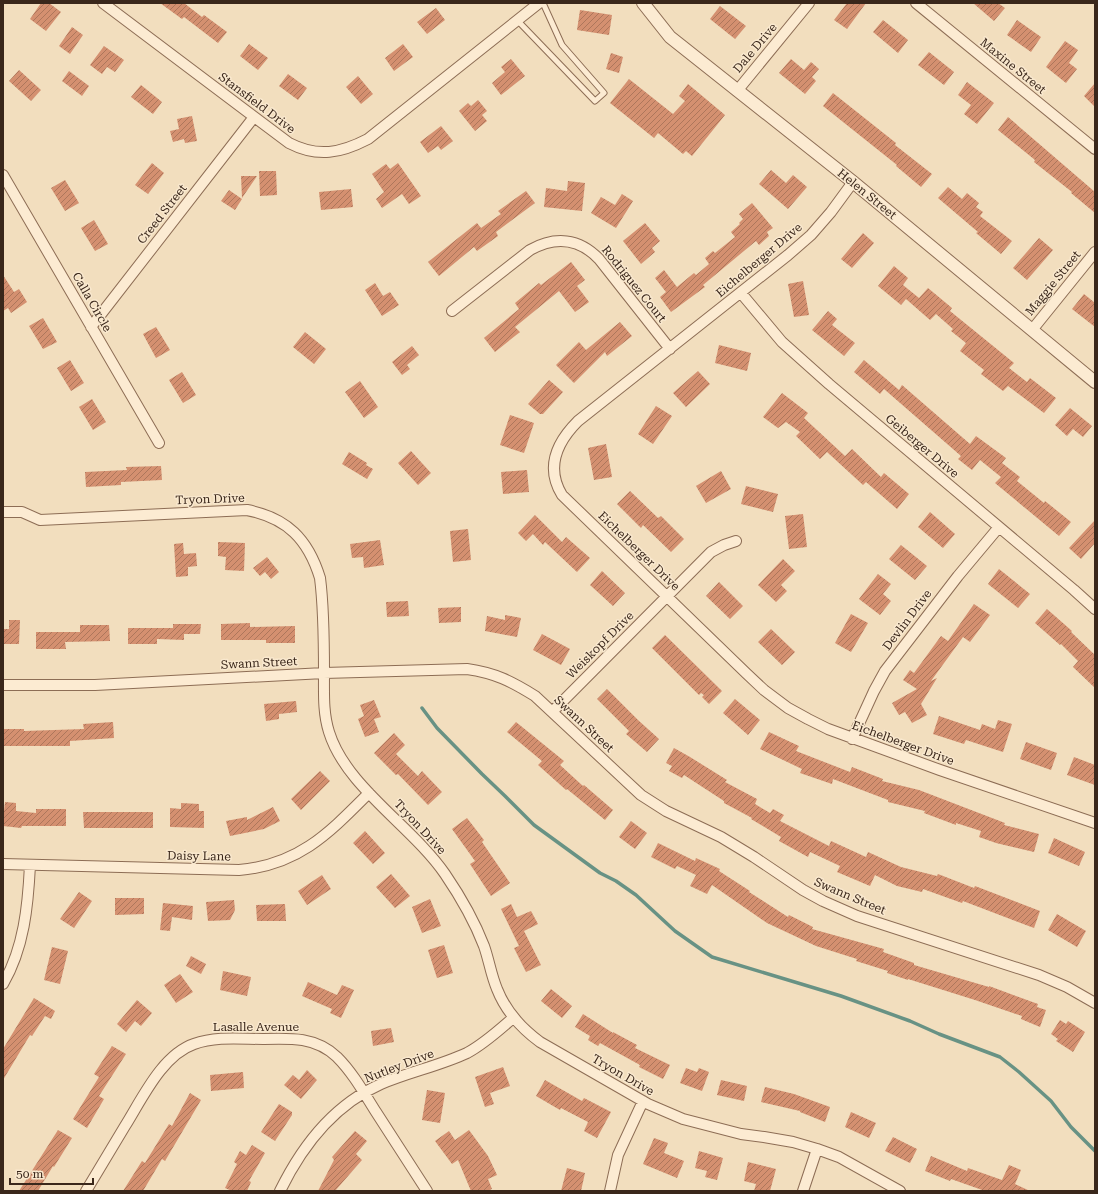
<svg xmlns="http://www.w3.org/2000/svg" width="1098" height="1194" font-family="'Roboto Serif',serif">
	<defs>
		<pattern id="building-hatch" width="6" height="6" patternUnits="userSpaceOnUse"><rect width="6" height="6" fill="#d49070"/><path d="M-1 1l2-2M0 6l6-6M5 7l2-2" fill="none" stroke="#ad765b"/></pattern>
	</defs>
	<rect width="100%" height="100%" fill="#f2debe"/>
	<g fill="none" stroke-linecap="round" stroke-linejoin="round">
		<path stroke="#689284" stroke-width="3.5" d="M422 708 437 728 482 774 505 796 534 825 600 873 616 881 636 895 675 931 712 957 841 996 910 1021 939 1034 1000 1057 1019 1072 1051 1101 1071 1127 1095 1151"/>
	</g>
	<path fill="url(#building-hatch)" d="M41 3H49L61 12 46 31 30 19Z
		M160 3H184L202 17 204 15 227 32 218 43 184 17 182 19Z
		M847 3H866L847 29 834 20Z
		M973 3H998L1005 8 994 21Z
		M720 6 746 26 735 39 710 19Z
		M436 8 445 20 427 34 417 22Z
		M580 10 612 15 609 35 577 30Z
		M883 20 908 40 898 53 873 32Z
		M1017 20 1041 37 1031 52 1007 35Z
		M72 27 83 35 70 54 59 46Z
		M1065 41 1078 50 1069 63 1077 69 1066 83 1046 67Z
		M249 44 268 58 258 70 240 56Z
		M403 44 413 57 394 71 385 58Z
		M104 46 124 60 115 72 107 67 102 74 90 65Z
		M929 52 954 72 944 85 918 65Z
		M611 53 623 57 619 73 606 69Z
		M511 59 525 76 501 95 492 83 505 72 501 67Z
		M791 59 804 70 811 62 819 69 812 77 816 81 805 94 779 73Z
		M19 70 41 90 31 101 9 81Z
		M69 71 89 86 82 96 62 81Z
		M288 74 307 88 298 100 279 86Z
		M358 76 373 94 361 104 346 87Z
		M629 79 673 114 685 101 679 96 688 84 725 115 692 156 686 151 683 154 658 133 654 138 610 103Z
		M967 82 994 103 977 124 964 114 971 105 958 95Z
		M1095 83V107L1084 96Z
		M141 85 162 102 153 114 131 97Z
		M833 93 896 143 895 145 932 174 921 187 896 166 897 165 823 106Z
		M478 100 487 111 482 115 487 121 475 131 459 111 468 103 471 106Z
		M192 116 197 141 185 143 184 139 173 142 170 131 179 129 177 119Z
		M1008 117 1095 192V213L1071 193 1072 192 1034 162 1035 160 998 130Z
		M441 126 453 141 441 150 438 146 428 153 420 142Z
		M152 163 164 173 148 194 135 185Z
		M398 163 421 196 409 204 402 194 382 208 376 199 384 192 372 174 386 164 390 169Z
		M771 170 786 183 793 175 807 187 788 209 759 184Z
		M259 171H276L277 195 260 196Z
		M241 176H257L242 198Z
		M65 180 79 203 65 211 51 188Z
		M568 181 585 183 582 211 544 207 546 188 567 191Z
		M948 187 962 199 967 193 979 203 976 207 983 212 980 216 1012 241 1001 254 976 233 978 232 938 198Z
		M351 189 353 207 321 210 319 192Z
		M229 190 242 199 235 210 221 201Z
		M526 191 535 203 496 232 498 236 477 251 474 247 439 276 428 262 477 223 481 228 501 214 498 211Z
		M622 194 633 201 616 228 591 213 601 197 615 205Z
		M752 203 773 228 767 232 769 236 759 245 756 241 703 285 705 287 671 312 660 297 666 292 655 278 664 270 677 287 694 273 696 275 709 264 705 258 713 251 715 253 735 237 731 232 740 224 739 223 743 219 739 214Z
		M94 220 108 244 95 251 81 228Z
		M645 223 660 241 652 248 655 252 641 264 623 241Z
		M863 233 874 243 852 268 841 259Z
		M1039 238 1053 250 1027 280 1013 268Z
		M571 262 585 280 577 286 589 302 575 312 559 291 515 327 520 332 495 352 484 338 519 309 515 303 539 283 541 285Z
		M894 266 908 278 903 285 919 298 928 288 952 308 950 311 1014 363 1009 368 1027 382 1030 378 1056 398 1044 413 1008 386 1003 391 981 374 984 370 960 351 966 343 951 331 953 329 936 314 930 320 906 299 901 305 878 286Z
		M3 275 14 292 19 289 27 302 11 313 8 308 3 311Z
		M803 281 809 315 794 317 788 284Z
		M375 283 383 296 390 292 399 305 382 316 365 290Z
		M1084 294 1095 303V327L1072 309Z
		M828 311 837 319 832 325 855 343 844 356 812 330Z
		M43 318 57 342 43 349 29 326Z
		M620 322 632 336 607 356 605 352 574 383 556 365 579 342 586 350Z
		M156 327 170 350 156 358 143 334Z
		M305 332 326 349 314 364 293 347Z
		M719 345 751 353 747 371 715 363Z
		M412 346 419 355 407 365 410 369 402 375 392 362Z
		M70 360 84 383 71 391 57 368Z
		M864 360 899 390 902 385 970 444 976 436 1006 458 1002 463 1020 477 1017 481 1044 503 1045 501 1071 522 1059 536 995 483 1001 477 980 460 972 470 958 459 961 456 884 389 880 394 854 372Z
		M698 371 710 384 686 407 673 393Z
		M182 372 196 395 183 403 169 380Z
		M549 380 563 392 543 414H540L528 404Z
		M360 381 378 407 364 418 345 392Z
		M782 393 808 413 804 418 845 456 852 449 881 477 884 473 909 494 897 509 866 482 863 485 827 452 820 459 796 436 800 432 786 422 778 428 763 417Z
		M92 399 106 422 93 430 79 407Z
		M656 406 672 416 653 444 638 434Z
		M1070 408 1092 426 1083 437 1073 429 1067 436 1055 425Z
		M510 415 534 423 524 453 500 445Z
		M606 444 612 477 594 480 588 448Z
		M411 451 431 473 418 485 398 463Z
		M349 452 367 463 366 465 373 469 367 479 342 464Z
		M161 466 162 480 121 482V485L86 487 85 472 127 470 126 467Z
		M527 470 529 492 503 494 501 472Z
		M721 471 731 489 706 503 696 486Z
		M746 486 778 494 773 512 741 504Z
		M630 491 658 518 661 516 684 539 671 552 643 525 641 528 617 504Z
		M930 512 955 534 943 548 918 527Z
		M803 514 807 547 789 549 785 516Z
		M535 515 562 542 566 537 590 558 577 572 545 542 543 545 533 534 526 541 518 533Z
		M1095 520V543L1081 559 1069 548Z
		M468 529 471 560 453 562 450 531Z
		M380 540 384 565 364 568 363 557 352 558 350 544Z
		M218 542 245 543 244 571 225 570 226 557 218 556Z
		M183 543 184 554 196 553 197 566 188 567V576L176 577 174 544Z
		M901 545 927 566 915 580 889 559Z
		M267 557 279 572 271 579 265 572 260 576 253 568Z
		M783 559 795 571 781 585 787 591 776 602 758 585Z
		M999 569 1030 594 1018 608 988 584Z
		M602 571 625 593 613 606 590 585Z
		M878 574 891 584 883 594 891 601 880 615 859 599Z
		M719 582 743 606 730 619 706 596Z
		M408 601 409 616 387 617 386 602Z
		M974 604 990 615 970 642 963 637 931 681 937 678 921 704 927 715 912 723 905 712 899 715 892 703 917 689 903 680 910 670 914 673 941 636 948 641Z
		M461 607V622L439 623 438 608Z
		M1047 609 1072 631 1071 632 1095 655V688L1073 667 1078 661 1061 644 1060 645 1035 623Z
		M851 614 868 623 851 652 835 643Z
		M505 615 521 618 517 637 485 631 487 616 505 620Z
		M9 620H20L19 644H3V629H9Z
		M250 623V627L295 626V643H266V640H221V624Z
		M173 624H201L200 634H184V640L157 639V644H128V628H173Z
		M80 625H109L110 641 65 642 66 649H36V632H80Z
		M771 629 795 652 782 665 758 642Z
		M542 634 570 649 561 665 533 650Z
		M665 635 722 691 709 704 702 697 704 695 701 693 699 695 652 648Z
		M607 689 638 720 659 739 647 752 626 734 629 731 597 699Z
		M735 699 760 720 748 735 723 713Z
		M374 700 381 717 374 719 379 732 365 737 358 719 364 716 360 705Z
		M296 701 297 712 279 714V719L266 721 264 704Z
		M939 716 980 730 982 724 995 729 998 720 1012 724 1003 752 966 740 964 744 933 734Z
		M113 722 114 738 70 741V746H3V729H24V731L84 729 83 724Z
		M516 722 564 761 560 765 583 786 584 785 613 810 605 820 567 789 566 790 538 765 542 761 507 732Z
		M769 732 799 746 796 751 850 772 852 767 883 779 882 781 919 790 1005 823 1004 825 1039 834 1034 852 996 843 979 837 981 831 956 823V825L924 813 925 811 888 802V800L833 779 832 784 800 773 802 769 760 749Z
		M394 733 405 745 396 754 418 776 422 771 442 792 428 805 398 774 396 775 374 753Z
		M1026 742 1057 753 1051 770 1020 759Z
		M674 748 690 757 727 780 725 782 757 799 755 804 770 813 773 809 784 815 780 821 829 846 831 841 866 857 868 852 901 867 937 876 938 874 974 888 975 886 1040 911 1034 928 963 901 962 903 923 889 922 892 897 886 875 875 870 886 837 872 840 866 810 852 808 857 779 841 781 837 751 819 752 818 724 803V801L684 775 682 778 669 771 672 766 666 763Z
		M1074 757 1095 765V785L1067 775Z
		M320 771 330 781 301 810 291 799Z
		M5 802 16 803V811L36 813V809H66V826H22L21 828 3 826V811H4Z
		M181 803 199 804V811H204V828L170 827V808L181 809Z
		M273 807 280 821 264 829 230 836 226 821 247 817V820Z
		M83 812H153V828H84Z
		M467 818 484 840 482 842 510 883 491 896 470 864 475 861 452 829Z
		M631 821 647 833 635 849 619 837Z
		M365 831 385 853 373 864 353 843Z
		M1054 838 1085 852 1079 866 1048 853Z
		M658 843 695 861 696 858 720 869 719 871 750 891 749 892 788 917 789 915 813 927 812 929 884 949 883 952 914 963V965L989 987V986L1038 1004 1037 1007 1046 1010 1040 1027 1021 1019 1022 1016 975 1000 908 979V980L887 973 888 971 856 961 857 959 816 946 767 923 712 885 707 894 690 886 696 875 677 866 675 869 651 857Z
		M391 874 410 896 395 908 376 887Z
		M322 875 331 889 307 905 298 891Z
		M79 892 92 901 74 928 60 919Z
		M115 898H144V914L115 915Z
		M430 899 441 926 422 933 412 907Z
		M234 900 235 910 230 920 208 921 206 902Z
		M163 903 193 906 192 920 172 917 170 931 160 930Z
		M285 904 286 921H257L256 905Z
		M511 904 517 917 531 911 538 924 524 931 541 965 526 972 514 948 519 946 501 909Z
		M1057 914 1086 931 1077 947 1048 930Z
		M444 945 453 973 437 978 428 950Z
		M52 947 68 951 60 984 44 980Z
		M191 956 206 964 201 974 186 966Z
		M223 971 251 977 247 996 220 990Z
		M180 974 193 992 176 1003 164 985Z
		M308 982 337 995 342 985 354 990 341 1018 330 1013 332 1009 302 996Z
		M551 989 572 1006 562 1018 541 1001Z
		M34 998 55 1011 51 1019 45 1016 32 1036 30 1035 3 1080V1049Z
		M137 1000 152 1013 141 1026 135 1021 126 1032 117 1024Z
		M583 1014 613 1033V1032L637 1045 635 1048 670 1065 663 1079 639 1067 640 1065 600 1043 598 1046 588 1040 590 1036 575 1027Z
		M1060 1020 1066 1024 1068 1021 1085 1032 1073 1052 1056 1041 1058 1039 1051 1034Z
		M391 1028 394 1042 373 1046 371 1031Z
		M112 1046 126 1054 99 1096 104 1099 87 1128 73 1119 99 1077 94 1074Z
		M503 1067 510 1086 490 1093 494 1104 485 1107 475 1077Z
		M686 1068 697 1072 699 1068 709 1072 702 1091 680 1083Z
		M307 1070 317 1080 301 1099 284 1085 293 1075 299 1080Z
		M243 1072 244 1088 211 1091 210 1075Z
		M545 1080 582 1101 584 1098 611 1112 597 1138 584 1131 588 1122 561 1108 560 1110 536 1096Z
		M721 1080 747 1086 744 1101 717 1095Z
		M765 1087 794 1094 830 1107 825 1122 800 1112V1111L761 1102Z
		M427 1090 445 1093 440 1123 422 1120Z
		M190 1093 201 1100 165 1161 162 1159 143 1191H123L142 1161 145 1163 169 1124 172 1126Z
		M279 1104 292 1112V1115L275 1141 261 1132Z
		M851 1112 876 1123 869 1138 845 1127Z
		M58 1130 72 1138 54 1167 53 1166 38 1191H19Z
		M469 1130 488 1156 497 1175 488 1179 492 1189 487 1191H471L458 1160 452 1164 435 1141 449 1131 455 1140Z
		M355 1131 367 1141 356 1154 362 1160 335 1191H318L334 1160 332 1157Z
		M893 1137 917 1149 910 1163 885 1151Z
		M654 1138 668 1143 664 1153 684 1161 677 1178 643 1164Z
		M252 1145 265 1153 249 1181 251 1182 247 1191H232L225 1188 237 1164 234 1162 240 1151 246 1155Z
		M699 1151 723 1158 717 1180 705 1177 707 1171 695 1168Z
		M931 1156 967 1171 968 1168 1002 1180 1009 1165 1021 1170 1015 1184 1030 1191H985L951 1179 950 1181 925 1171Z
		M748 1162 776 1169 770 1191H754L756 1184 744 1181Z
		M567 1168 585 1173 581 1191H561Z"/>
	<g fill="none" stroke-linecap="round" stroke-linejoin="round">
		<defs>
			<path id="service" d="M517 20 595 101 604 93 562 45 543 3"/>
			<path id="minor" d="M103 3 289 143C318 158 341 153 368 139L539 3
				M916 3 1095 149
				M737 91 809 3
				M3 175 159 443
				M853 182 831 212 811 235 788 255 578 421C557 442 545 467 562 495L747 674 764 690 788 708 808 719 828 729 940 770 1095 823
				M741 293 782 342 829 384 1074 590 1095 609
				M452 311 530 250C555 236 579 238 599 259L670 349
				M91 327 254 117
				M1032 330 1095 252
				M3 512H22L40 520 247 510C287 518 308 539 320 578 324 609 324 643 324 674 324 694 323 713 329 732 346 787 412 826 445 874 460 896 474 920 484 946 489 960 491 975 497 989 506 1012 521 1028 540 1042L648 1104 683 1119 741 1134 764 1137 793 1142 817 1149 839 1157 900 1191
				M3 685H95L324 673 467 669C495 673 511 681 535 696L641 795 666 811 721 837 754 857 803 890 823 901 857 916 1039 975 1067 987 1095 1003
				M552 712 711 552 724 545 736 541
				M852 739 874 691 885 671 958 576 999 527
				M3 864 239 870C299 865 329 833 369 793
				M3 984C24 948 28 906 30 865
				M86 1191C99 1169 112 1148 125 1126 142 1099 162 1055 194 1044 216 1036 241 1039 263 1039 291 1038 316 1037 337 1057 353 1073 364 1093 376 1112 393 1138 410 1165 427 1191
				M280 1191C302 1146 333 1105 381 1084 409 1072 439 1066 467 1053 484 1044 498 1031 513 1018
				M610 1191 618 1155 643 1101
				M803 1191 817 1149"/>
			<path id="tertiary" d="M643 3 670 37 853 182 1095 382"/>
		</defs>
		<use href="#service" stroke="#8d6d55" stroke-width="7"/>
		<use href="#minor" stroke="#8d6d55" stroke-width="12"/>
		<use href="#tertiary" stroke="#8d6d55" stroke-width="14"/>
		<use href="#service" stroke="#fcebd2" stroke-width="5"/>
		<use href="#minor" stroke="#fcebd2" stroke-width="10"/>
		<use href="#tertiary" stroke="#fcebd2" stroke-width="12"/>
	</g>
	<g text-anchor="middle" dominant-baseline="central" stroke-width="3" stroke-linejoin="round" paint-order="stroke">
		<g font-size="12" fill="#3a271b" stroke="#f9e8ce">
			<text transform="translate(755 48) rotate(-50)">Dale Drive</text>
			<text transform="translate(1013 66) rotate(39)">Maxine Street</text>
			<text transform="translate(257 103) rotate(37)">Stansfield Drive</text>
			<text transform="translate(867 194) rotate(39)">Helen Street</text>
			<text transform="translate(162 214) rotate(-52)">Creed Street</text>
			<text transform="translate(759 260) rotate(-40)">Eichelberger Drive</text>
			<text transform="translate(1053 283) rotate(-51)">Maggie Street</text>
			<text transform="translate(634 284) rotate(51)">Rodriguez Court</text>
			<text transform="translate(92 302) rotate(60)">Calla Circle</text>
			<text transform="translate(922 446) rotate(40)">Geiberger Drive</text>
			<text transform="translate(210 499) rotate(-2)">Tryon Drive</text>
			<text transform="translate(639 551) rotate(44)">Eichelberger Drive</text>
			<text transform="translate(907 620) rotate(-53)">Devlin Drive</text>
			<text transform="translate(600 645) rotate(-45)">Weiskopf Drive</text>
			<text transform="translate(259 663) rotate(-3)">Swann Street</text>
			<text transform="translate(584 724) rotate(43)">Swann Street</text>
			<text transform="translate(903 743) rotate(20)">Eichelberger Drive</text>
			<text transform="translate(420 827) rotate(47)">Tryon Drive</text>
			<text transform="translate(199 856) rotate(1)">Daisy Lane</text>
			<text transform="translate(850 896) rotate(23)">Swann Street</text>
			<text x="256" y="1027">Lasalle Avenue</text>
			<text transform="translate(399 1066) rotate(-21)">Nutley Drive</text>
			<text transform="translate(623 1075) rotate(30)">Tryon Drive</text>
		</g>
	</g>
	<rect width="1098" height="1194" fill="none" stroke="#3a271b" stroke-width="8"/>
	<path d="M10 1178v6h83v-6" fill="none" stroke="#3a271b" stroke-width="2"/>
	<text x="16" y="1178" font-size="12" fill="#3a271b" stroke="#f9e8ce" stroke-width="3" paint-order="stroke">50 m</text>
</svg>
